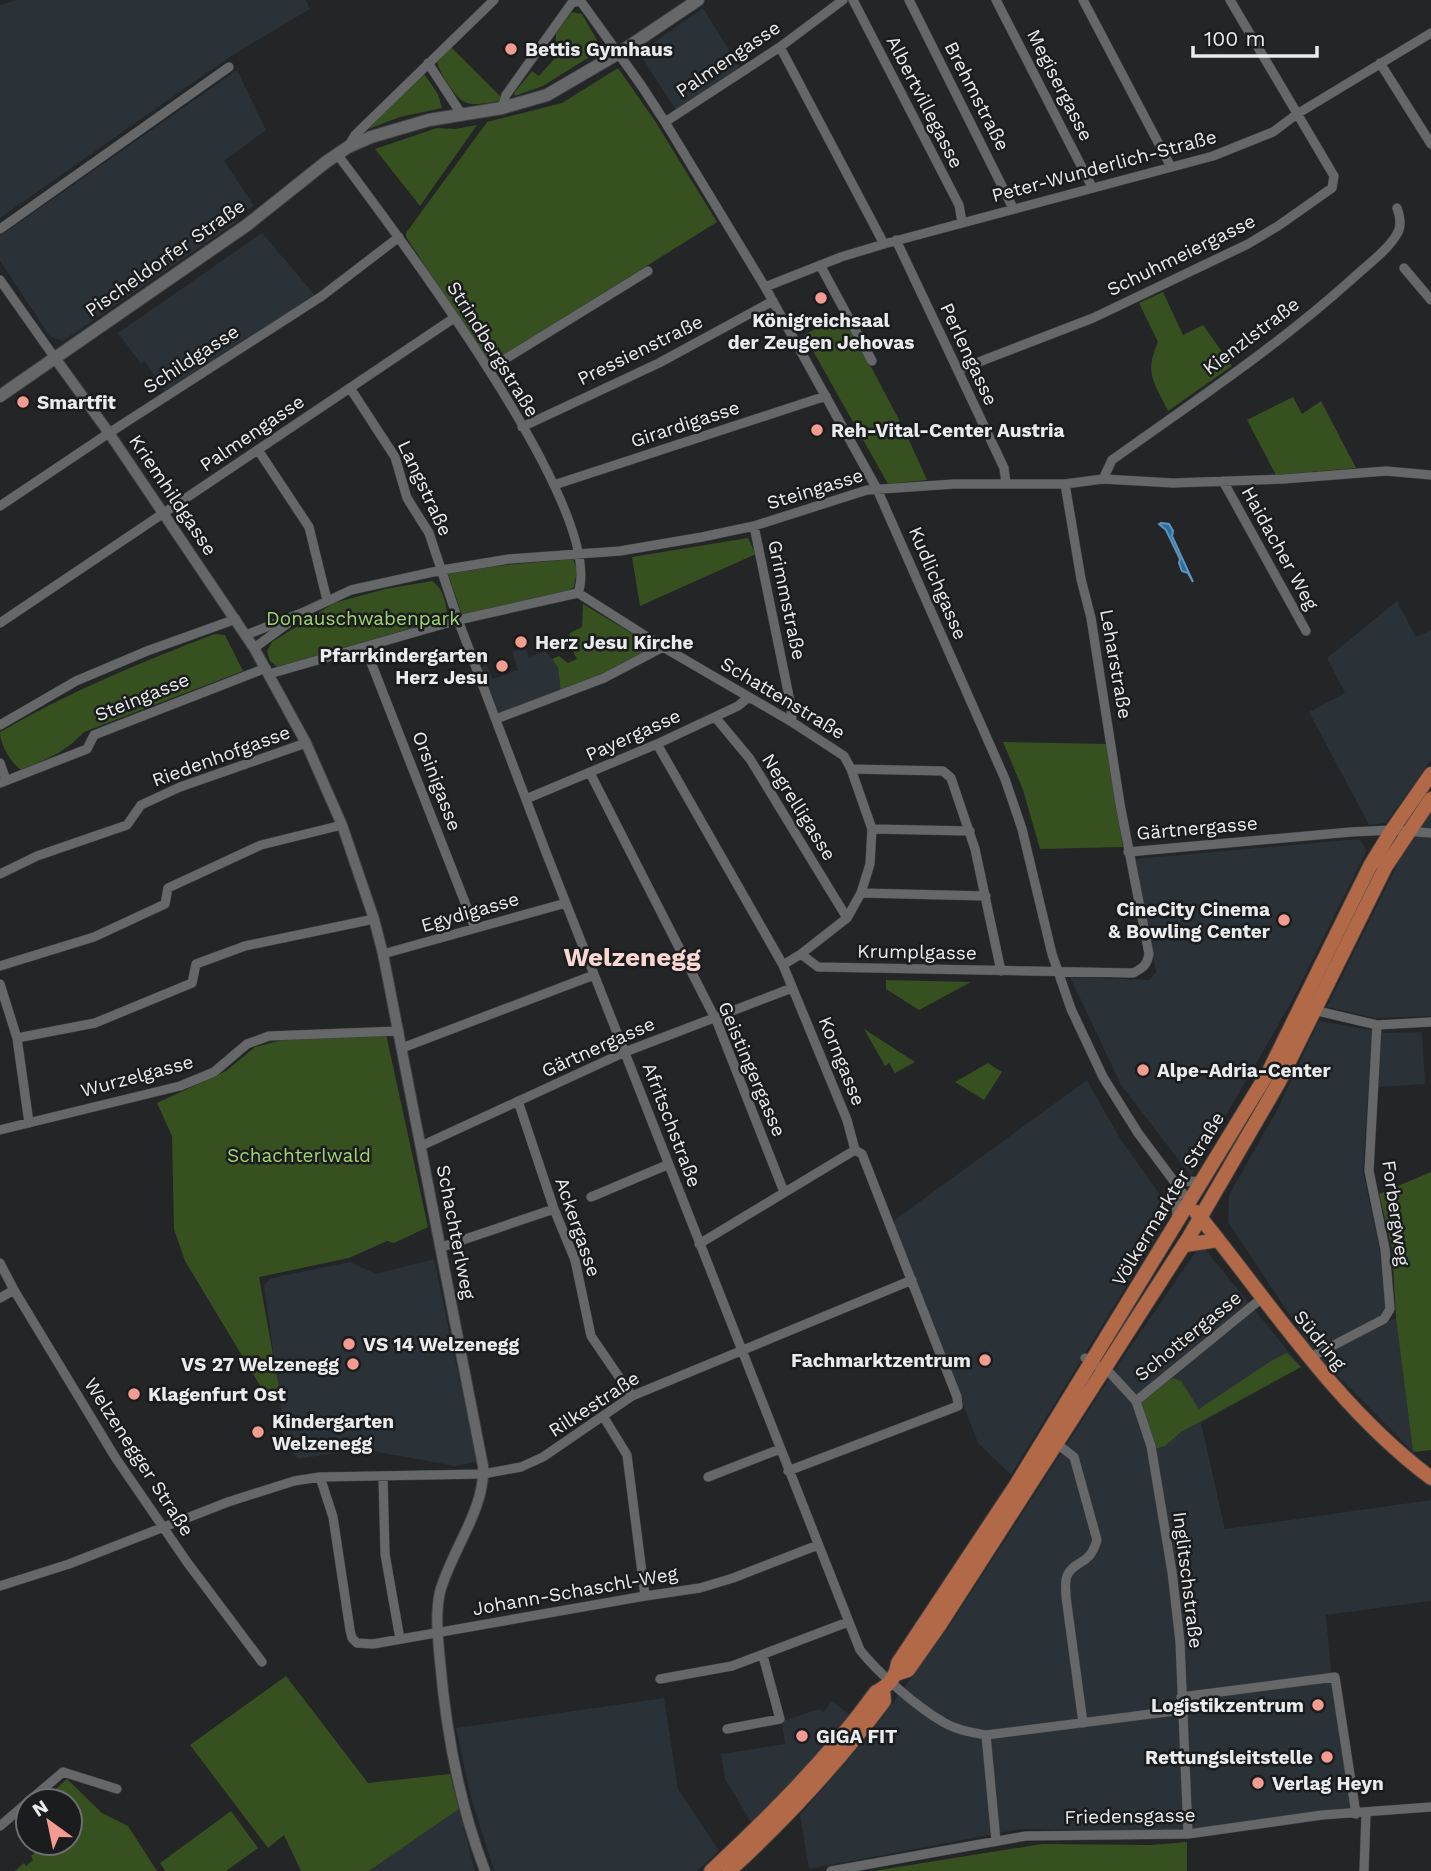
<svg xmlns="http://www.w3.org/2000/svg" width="1431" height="1871" font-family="'Work Sans',sans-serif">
	<rect width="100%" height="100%" fill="#232527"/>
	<path fill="#2a3137" d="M17 0H306L310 9 231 56 0 218V5Z
		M703 8 742 71 678 113 641 56 644 49Z
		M237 70 266 130 224 161 254 206 241 214 235 223 63 341 50 337 0 261V236Z
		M262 233 315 295 165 392 145 362 141 364 118 333Z
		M1397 601 1416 637 1431 630V760L1386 823 1369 825 1309 712 1345 693 1327 658Z
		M525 647 529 657 545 651 552 659 558 667 561 692 500 714 480 670 486 663 493 679 518 670 512 652Z
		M1431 812V1016L1375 1018 1327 1007 1400 859Z
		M1359 839 1367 850 1292 1001 1191 1176 1121 1085 1070 977 1150 980 1156 972 1135 859Z
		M1319 1021 1372 1030 1363 1172 1379 1245 1386 1307 1381 1316 1313 1350 1228 1222 1229 1195 1276 1112Z
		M1422 1032 1425 1084 1378 1087 1382 1033Z
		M1087 1080 1121 1140 1172 1211 1011 1475 978 1443 893 1221Z
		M1201 1244 1301 1367 1201 1423 1225 1529 1431 1500V1601L1326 1615 1332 1683 1352 1808 1185 1831 1021 1829 809 1869 800 1815 869 1735 948 1628 1120 1362Z
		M434 1259 477 1462 455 1466 361 1449 298 1459 292 1453 282 1432V1416L264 1285 271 1278 350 1262 376 1274Z
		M1396 1318 1413 1452 1319 1357Z
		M664 1698 678 1789 719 1851 697 1871H494L471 1798 456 1728Z
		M832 1701 849 1714 803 1770 751 1822 725 1779 721 1754 785 1744 782 1721 819 1709 823 1712Z
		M459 1809 475 1871H369Z"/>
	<path fill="#37501f" d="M572 12 582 14 597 40 594 54 543 86 515 96 514 93 532 71 539 76 555 58 556 33Z
		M451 47 501 97 499 101C469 106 463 108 446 81 442 74 438 68 437 60Z
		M618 68 655 121 717 222 490 364 406 237V233L487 122 562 103Z
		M424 74 438 94 442 108 400 117 366 130Z
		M477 125 420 206 375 149 437 128 455 129Z
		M1163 292 1183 335 1203 325 1232 366 1168 411C1154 382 1144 374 1158 342L1139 303Z
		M843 314 904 429 927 480 888 484 804 335Z
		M1293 397 1302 414 1321 401 1356 468 1276 475 1247 420Z
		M748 538 756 554 640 606 632 557Z
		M573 559 577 569 574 587 567 592 462 615 448 574 495 566Z
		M432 581C443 588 446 602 447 614L443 619 277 667 270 661 267 651 272 642 334 603 385 589Z
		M583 604 648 643V653L561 692 558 668 552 659 559 656 568 663 577 659 568 642 570 633 582 627Z
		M215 634 225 635 243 671 84 732C63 754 49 758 21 770 10 762 0 744 0 732 69 692 141 662 215 634Z
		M1003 742 1107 744 1123 847 1040 849 1023 790Z
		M886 980 971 982 919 1010 886 989Z
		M864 1029 915 1062 895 1073 889 1063 885 1066Z
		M386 1034 428 1227 394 1243 387 1241 349 1258 259 1277 279 1388 267 1397 185 1261 174 1229 172 1136 157 1103 226 1071 255 1047 286 1039Z
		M988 1063 1002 1072 984 1100 955 1082Z
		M1431 1172V1450L1413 1452 1396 1318 1392 1248 1379 1194Z
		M1287 1353 1301 1367 1181 1432 1165 1446 1155 1449 1142 1403C1148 1393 1162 1383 1173 1378L1181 1381 1199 1409 1271 1361Z
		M286 1676 368 1783 450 1774 459 1809 369 1871H301L284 1835 268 1848 190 1745Z
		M67 1779 102 1813 128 1826 157 1871H15L24 1863 26 1866 33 1860 31 1856 41 1848 47 1856 63 1843H70L72 1826 70 1801H55L49 1795Z
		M231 1811 258 1848 226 1871H165L160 1863Z
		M1187 1842V1871H873L1042 1844 1151 1845Z"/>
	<path fill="#246fa6" stroke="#5f94bb" stroke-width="2" d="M1161 523 1169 524 1173 531 1172 536 1193 582 1188 573 1182 571 1179 563 1180 559 1166 530 1159 524Z"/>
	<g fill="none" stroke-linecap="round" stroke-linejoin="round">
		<defs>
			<path id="minor" d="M853 0 959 205 962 222
				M909 0 1013 208
				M996 0 1092 187
				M1083 0 1171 167
				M780 47 884 244
				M428 63 462 115
				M1380 63 1431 144
				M502 108 506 95 571 4 576 1 582 3 641 85 665 122 765 287 877 489 1005 779 1022 829 1052 954 1071 1009 1103 1077 1138 1133 1191 1204
				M665 122 780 47 843 0
				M348 147 355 135 494 0
				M0 229 229 67
				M896 240 1004 468 1006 483
				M820 265 872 361
				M1404 268 1431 300
				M0 280 55 358
				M765 287 841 257 884 244 1213 156 1273 132 1297 114 1431 33
				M489 369 648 271
				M958 370 1093 318 1248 244 1278 226 1332 188 1334 176 1230 0
				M350 388 395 457 407 498 429 533 458 620 547 855 860 1650C878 1673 917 1707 943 1722 956 1730 971 1732 986 1735L1182 1710
				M522 427 659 363 773 301
				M258 450 309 527 327 600
				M1103 479 1112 460C1193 402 1278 346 1352 279 1367 265 1387 251 1397 234 1402 226 1400 216 1397 208
				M1223 481 1306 631
				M554 485 826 396
				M0 506 109 433 322 296 399 237
				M754 526 791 706 792 722
				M578 593 663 647 792 722 844 756 851 769 872 829 870 864 861 893 847 918 801 954
				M0 623 454 318
				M246 635 304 612 351 590 442 570 509 559 620 551 702 537 754 526 867 490 954 484H1065L1103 479 1173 483 1284 479 1386 471 1431 475
				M365 647 475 928
				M254 648 291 621
				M269 674 458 620 578 593C608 512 391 226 337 154
				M715 717 750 759 847 918
				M496 719 604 678 663 647
				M0 725 76 681 147 651 236 619
				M657 744 783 965 847 1120 855 1150 862 1154 957 1397 958 1406 788 1471
				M0 763 6 780
				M851 769 943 771 951 778 975 849 1001 971
				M590 773 717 1022 784 1192
				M0 783 87 749 94 735 266 668
				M526 799 657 744 738 706 749 697
				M872 829 970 831
				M1128 852 1351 832 1392 830 1431 833
				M0 874 37 856 127 825 141 805 180 787 306 743
				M861 893 986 896
				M383 954 566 903
				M783 965 801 954 818 967 1133 973C1143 968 1147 965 1149 954L1120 804 1091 618 1081 579 1065 484
				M0 966 94 937 165 904 168 888 261 845 342 825
				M0 984 17 1038 29 1123
				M1311 1007 1322 1012 1377 1025 1431 1022
				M17 1038 95 1023 192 983 196 964 245 946 374 919
				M402 1048 594 975
				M518 1101 554 1209 575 1260 591 1336 632 1396
				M0 1130 180 1086 214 1072 247 1044 269 1036 399 1031
				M421 1146 625 1052 792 988
				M1175 1182 1202 1181
				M1176 1185 1177 1220
				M591 1197 667 1165
				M699 1244 855 1150
				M442 1247 554 1209
				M0 1263 14 1290 115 1457 187 1562 262 1662
				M0 1298 14 1290
				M1085 1358 1110 1373 1136 1401 1151 1446 1172 1572 1180 1642 1188 1834
				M1309 1358 1384 1319 1390 1309 1385 1249 1369 1171 1377 1025
				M1136 1401 1262 1298
				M603 1416 627 1455 645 1596
				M1056 1440V1443L1074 1457 1097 1540C1089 1567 1076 1559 1068 1574 1064 1580 1066 1590 1066 1597L1083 1723
				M383 1476 385 1554 400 1639
				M320 1477 333 1517 350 1630 352 1638 357 1643 373 1644 645 1596 700 1588 733 1578 818 1545
				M708 1477 780 1449
				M0 1586 69 1564 228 1502 294 1481 320 1477 483 1474 521 1467 543 1457 632 1396 912 1280
				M660 1679 732 1666 848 1622
				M1181 1697 1335 1677 1356 1814
				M727 1729 780 1719 763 1656
				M986 1735 996 1841
				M29 1801 63 1772 117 1789
				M0 1826 28 1802
				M831 1871 1026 1836 1188 1834 1322 1815 1431 1807
				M1364 1871 1366 1813"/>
			<path id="tertiary" d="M55 358 109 433 254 648 306 743 342 825 374 919 383 954 483 1466C486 1508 451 1551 440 1592 435 1614 438 1639 440 1661 446 1730 460 1806 485 1871"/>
			<path id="secondary" d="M0 396 247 225 326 162 348 147 371 137 429 120 502 108 547 95 619 53 698 0"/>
			<path id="primary" d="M1196 1212C1271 1304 1335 1406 1431 1478
				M1185 1245 1218 1240
				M896 1674 908 1670 939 1626 1189 1237 1279 1082 1386 866 1431 799
				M711 1871C771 1815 828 1758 876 1692 889 1686 896 1677 898 1663L1016 1485 1269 1071 1370 866 1392 830 1431 774
				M729 1871C787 1818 837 1764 884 1701L883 1689"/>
		</defs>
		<use href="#minor" stroke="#3e3f41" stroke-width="10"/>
		<use href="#tertiary" stroke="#3e3f41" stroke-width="12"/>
		<use href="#secondary" stroke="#3e3f41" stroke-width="14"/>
		<use href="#primary" stroke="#3e3f41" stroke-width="16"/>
		<use href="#minor" stroke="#656769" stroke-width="9"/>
		<use href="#tertiary" stroke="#656769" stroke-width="10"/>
		<use href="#secondary" stroke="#656769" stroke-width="12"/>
		<use href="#primary" stroke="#b16947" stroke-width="14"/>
	</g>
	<g fill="#f59c91" stroke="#1a1c1e" stroke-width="2.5">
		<circle cx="511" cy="49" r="7"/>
		<circle cx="821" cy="298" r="7"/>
		<circle cx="23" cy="402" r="7"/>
		<circle cx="817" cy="430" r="7"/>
		<circle cx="521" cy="642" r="7"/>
		<circle cx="502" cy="666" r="7"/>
		<circle cx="1284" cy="920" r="7"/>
		<circle cx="1143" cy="1070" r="7"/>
		<circle cx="349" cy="1344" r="7"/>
		<circle cx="985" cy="1360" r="7"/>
		<circle cx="353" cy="1364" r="7"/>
		<circle cx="134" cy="1394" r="7"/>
		<circle cx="258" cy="1432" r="7"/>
		<circle cx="1318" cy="1705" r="7"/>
		<circle cx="802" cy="1736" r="7"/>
		<circle cx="1327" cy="1757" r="7"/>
		<circle cx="1258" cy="1783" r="7"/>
	</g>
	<g text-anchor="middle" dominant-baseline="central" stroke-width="5" stroke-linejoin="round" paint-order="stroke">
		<g font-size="19" font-weight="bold" fill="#eaebed" stroke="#1a1c1e" text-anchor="start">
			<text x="525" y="49">Bettis Gymhaus</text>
			<text x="821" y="320" text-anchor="middle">Königreichsaal<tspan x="821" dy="22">der Zeugen Jehovas</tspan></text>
			<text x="37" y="402">Smartfit</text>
			<text x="831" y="430">Reh-Vital-Center Austria</text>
			<text x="535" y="642">Herz Jesu Kirche</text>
			<text x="488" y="655" text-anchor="end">Pfarrkindergarten<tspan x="488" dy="22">Herz Jesu</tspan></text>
			<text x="1270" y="909" text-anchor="end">CineCity Cinema<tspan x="1270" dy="22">&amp; Bowling Center</tspan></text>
			<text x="1157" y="1070">Alpe-Adria-Center</text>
			<text x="363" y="1344">VS 14 Welzenegg</text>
			<text x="971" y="1360" text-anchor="end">Fachmarktzentrum</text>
			<text x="339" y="1364" text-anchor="end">VS 27 Welzenegg</text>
			<text x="148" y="1394">Klagenfurt Ost</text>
			<text x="272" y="1421">Kindergarten<tspan x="272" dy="22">Welzenegg</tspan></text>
			<text x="1304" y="1705" text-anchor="end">Logistikzentrum</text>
			<text x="816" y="1736">GIGA FIT</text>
			<text x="1313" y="1757" text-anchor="end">Rettungsleitstelle</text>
			<text x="1272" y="1783">Verlag Heyn</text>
		</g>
		<g font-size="19" fill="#eaebed" stroke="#1a1c1e">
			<text transform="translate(728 59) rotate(-34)">Palmengasse</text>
			<text transform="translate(1060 85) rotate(63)">Megisergasse</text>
			<text transform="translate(977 96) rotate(63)">Brehmstraße</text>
			<text transform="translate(925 102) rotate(63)">Albertvillegasse</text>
			<text transform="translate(1104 166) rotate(-15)">Peter-Wunderlich-Straße</text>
			<text transform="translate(1181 255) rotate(-26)">Schuhmeiergasse</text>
			<text transform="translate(165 258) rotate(-35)">Pischeldorfer Straße</text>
			<text transform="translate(1251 336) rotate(-37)">Kienzlstraße</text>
			<text transform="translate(493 349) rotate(58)">Strindbergstraße</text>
			<text transform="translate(640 350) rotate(-26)">Pressienstraße</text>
			<text transform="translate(969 354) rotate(65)">Perlengasse</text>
			<text transform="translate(191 359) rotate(-33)">Schildgasse</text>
			<text transform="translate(685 424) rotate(-18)">Girardigasse</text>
			<text transform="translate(252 433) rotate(-34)">Palmengasse</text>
			<text transform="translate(425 488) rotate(65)">Langstraße</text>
			<text transform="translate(815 489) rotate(-17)">Steingasse</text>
			<text transform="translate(173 495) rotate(56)">Kriemhildgasse</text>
			<text transform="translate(1280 548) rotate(61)">Haidacher Weg</text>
			<text transform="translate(938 583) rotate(67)">Kudlichgasse</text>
			<text transform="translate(787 600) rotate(78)">Grimmstraße</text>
			<text transform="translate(1116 664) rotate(80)">Leharstraße</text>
			<text transform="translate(142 697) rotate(-22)">Steingasse</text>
			<text transform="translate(783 698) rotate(31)">Schattenstraße</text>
			<text transform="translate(633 735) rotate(-24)">Payergasse</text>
			<text transform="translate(221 756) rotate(-20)">Riedenhofgasse</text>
			<text transform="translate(437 781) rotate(69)">Orsinigasse</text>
			<text transform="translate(799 807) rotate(58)">Negrelligasse</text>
			<text transform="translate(1197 828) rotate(-5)">Gärtnergasse</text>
			<text transform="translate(470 912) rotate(-16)">Egydigasse</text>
			<text transform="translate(917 952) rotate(1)">Krumplgasse</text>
			<text transform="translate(598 1047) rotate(-24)">Gärtnergasse</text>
			<text transform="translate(842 1061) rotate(68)">Korngasse</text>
			<text transform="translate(752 1069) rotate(67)">Geistingergasse</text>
			<text transform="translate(137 1076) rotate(-15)">Wurzelgasse</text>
			<text transform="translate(672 1125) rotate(69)">Afritschstraße</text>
			<text transform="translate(1168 1199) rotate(-59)">Völkermarkter Straße</text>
			<text transform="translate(1396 1213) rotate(82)">Forbergweg</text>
			<text transform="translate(578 1227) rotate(71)">Ackergasse</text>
			<text transform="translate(456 1232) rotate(79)">Schachterlweg</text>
			<text transform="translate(1188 1336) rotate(-39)">Schottergasse</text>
			<text transform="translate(1320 1340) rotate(51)">Südring</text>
			<text transform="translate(594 1404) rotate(-33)">Rilkestraße</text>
			<text transform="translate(139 1457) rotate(57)">Welzenegger Straße</text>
			<text transform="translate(1188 1580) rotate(83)">Inglitschstraße</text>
			<text transform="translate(575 1591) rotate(-10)">Johann-Schaschl-Weg</text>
			<text transform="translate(1130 1816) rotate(-1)">Friedensgasse</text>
		</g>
		<g font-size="19" fill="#a1d571" stroke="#1a1c1e">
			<text x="363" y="618">Donauschwabenpark</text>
			<text x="299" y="1155">Schachterlwald</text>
		</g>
		<g font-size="26" font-weight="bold" fill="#fad7d2" stroke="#1a1c1e">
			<text x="632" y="957">Welzenegg</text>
		</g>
	</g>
	<g transform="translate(49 1822) rotate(327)"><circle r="33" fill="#1a1c1e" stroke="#6d6f71" stroke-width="2"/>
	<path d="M0-5L12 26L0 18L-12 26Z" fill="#f59c91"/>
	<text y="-10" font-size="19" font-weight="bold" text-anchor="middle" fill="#eaebed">N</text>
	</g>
	<path d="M1193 46v10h124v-10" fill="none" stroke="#eaebed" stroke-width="3.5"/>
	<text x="1204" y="46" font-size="21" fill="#eaebed" stroke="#1a1c1e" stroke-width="5" paint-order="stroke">100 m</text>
</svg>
